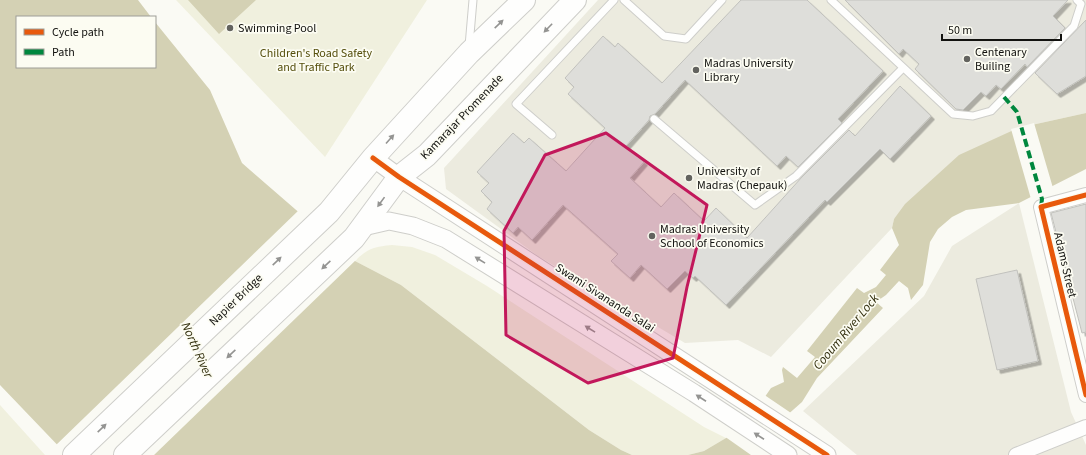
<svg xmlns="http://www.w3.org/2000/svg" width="1086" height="455" font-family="'Source Sans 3',sans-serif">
	<defs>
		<filter id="shadow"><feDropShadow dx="3.5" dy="3.5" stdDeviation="0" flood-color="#0004"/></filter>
	</defs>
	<rect width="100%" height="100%" fill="#fafaf4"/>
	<path fill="#ecebdf" d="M598 0H1086V113L1018 128 894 219 892 228 771 357 738 340 685 343 538 256 446 189 444 168Z
		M1019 203 1071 412 1086 445V455H857L803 411 924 296 952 246Z"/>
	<path fill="#f0f0de" d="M176 0H427L325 157Z
		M392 245 412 247 435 255 487 286 704 427 726 438 704 451 688 455H632L621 450 589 430 401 285 355 261C368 248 374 247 392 245Z
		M0 405 45 455H0Z"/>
	<path fill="#d4d1b4" d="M0 0H138L151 17H17V67H155V22L210 90 242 163 355 261 401 285 589 430 621 450 632 455H67L0 385Z
		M188 0H256L219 34Z
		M1086 113V169L1019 203 966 210 952 217 938 229 930 242 923 285 911 300 908 288 899 281 886 295 876 302 883 308 817 378 802 402 776 425 758 455H688L704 451 726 438 755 411 771 388 784 382 782 370 783 367 797 378 815 357 807 351 857 288 864 293 876 287 886 275 880 270 899 245 892 228 894 219 905 204 959 155 1018 128Z"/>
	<path fill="#fafaf4" d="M1034 123 1053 188 1031 199 1011 129Z
		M299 210 357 259 154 455H64L55 446Z
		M763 394 791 413 772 433 760 455H751L724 436 747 418Z"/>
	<path fill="#dededa" stroke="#c1c1bd" filter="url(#shadow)" d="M741 0H807L883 71 838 119 842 123 798 167 786 156 777 166 685 80 655 114 650 116 649 120 626 146 644 162 630 178 661 207 674 193 704 221 716 208 747 238 802 177 849 130 855 136 900 86 931 116 890 159 880 149 827 202 825 200 726 305 695 276 693 278 685 271 667 289 641 265 630 278 611 261 618 254 563 205 532 240 518 227 513 233 487 209 492 202 481 191 489 183 477 172 513 133 524 143 529 138 566 171 605 128 568 94 574 87 565 78 603 36 615 47 618 43 662 83Z
		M845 0H1068L1053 16 1065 28 1027 67 1025 64 1001 89 996 85 986 96 981 92 963 110 956 109 915 69 919 64 903 49 899 54Z
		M1086 20V76L1057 94 1035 73Z
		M1086 204V332L1082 333 1051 213Z
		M1017 270 1038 361 997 370 976 279Z"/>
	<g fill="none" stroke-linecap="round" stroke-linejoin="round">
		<defs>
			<path id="service" d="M624 0 664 36 686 39 722 0
				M831 0 953 114 973 116 991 111 1074 26 1081 4 1077 0
				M469 46 473 0
				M654 119 755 205 796 176 903 68
				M552 135 516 104 614 0"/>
			<path id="minor" d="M1086 195 1041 207 1086 395
				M1016 455 1086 427"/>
			<path id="tertiary" d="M373 158 399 177 827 455
				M363 227 389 221 413 226 446 239 694 393 788 455"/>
			<path id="primary" d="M74 455 329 212 373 158 469 53 524 0
				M125 455 354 238 399 177 427 155 575 0"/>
		</defs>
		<use href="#service" stroke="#cececa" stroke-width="9"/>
		<use href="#minor" stroke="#cececa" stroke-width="16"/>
		<use href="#tertiary" stroke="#cececa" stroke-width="19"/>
		<use href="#primary" stroke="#cececa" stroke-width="24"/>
		<use href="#service" stroke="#fefefd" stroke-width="7"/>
		<use href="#minor" stroke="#fefefd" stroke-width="14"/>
		<use href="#tertiary" stroke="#fefefd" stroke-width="17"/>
		<use href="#primary" stroke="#fefefd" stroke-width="22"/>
		<path stroke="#00873e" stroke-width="4" stroke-dasharray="8 4" stroke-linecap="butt" d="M1004 97 1017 112 1042 199 1041 207"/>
		<defs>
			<path id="cycleway" d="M373 158 399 177 827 455
				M1086 195 1041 207 1086 395"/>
		</defs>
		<use href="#cycleway" stroke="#fcfcf2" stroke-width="8"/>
		<use href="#cycleway" stroke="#e8590c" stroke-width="5"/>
	</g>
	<defs><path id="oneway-solid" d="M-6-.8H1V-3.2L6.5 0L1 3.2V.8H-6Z"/></defs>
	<g fill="#949492">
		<use href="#oneway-solid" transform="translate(499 24) rotate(-44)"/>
		<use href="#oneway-solid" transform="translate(548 28) rotate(134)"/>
		<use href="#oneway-solid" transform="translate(390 139) rotate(-48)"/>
		<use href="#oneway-solid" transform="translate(381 202) rotate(126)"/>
		<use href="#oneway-solid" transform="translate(480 260) rotate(-148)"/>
		<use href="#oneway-solid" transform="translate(277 261) rotate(-44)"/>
		<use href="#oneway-solid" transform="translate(326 265) rotate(137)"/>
		<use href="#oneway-solid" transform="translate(590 329) rotate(-148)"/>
		<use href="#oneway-solid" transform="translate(231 354) rotate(137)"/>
		<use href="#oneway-solid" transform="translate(701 398) rotate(-147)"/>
		<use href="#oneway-solid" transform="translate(102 428) rotate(-44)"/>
		<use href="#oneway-solid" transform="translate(759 436) rotate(-147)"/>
	</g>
	<path fill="#c2185b" fill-opacity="0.2" stroke="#c2185b" stroke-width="3" stroke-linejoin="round" d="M606 133 707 205 687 287 673 358 588 383 506 335 504 231 545 155Z"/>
	<g fill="#63635f" stroke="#fcfcf2" stroke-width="1.5">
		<circle cx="230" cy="28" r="4"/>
		<circle cx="967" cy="59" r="4"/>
		<circle cx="696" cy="70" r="4"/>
		<circle cx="689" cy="178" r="4"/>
		<circle cx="652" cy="236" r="4"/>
	</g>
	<g text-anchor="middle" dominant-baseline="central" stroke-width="3.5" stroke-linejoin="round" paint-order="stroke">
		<g font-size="12" fill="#12120f" stroke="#fcfcf2" text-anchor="start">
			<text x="238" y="28">Swimming Pool</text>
			<text x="975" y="52">Centenary<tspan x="975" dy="14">Builing</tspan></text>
			<text x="704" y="63">Madras University<tspan x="704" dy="14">Library</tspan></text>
			<text x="697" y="171">University of<tspan x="697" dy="14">Madras (Chepauk)</tspan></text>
			<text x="660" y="229">Madras University<tspan x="660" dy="14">School of Economics</tspan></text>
		</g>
		<g font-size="12" fill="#554f0d" stroke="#fcfcf2">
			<text x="316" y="53">Children's Road Safety<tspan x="316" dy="14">and Traffic Park</tspan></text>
		</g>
		<g font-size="12" fill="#12120f" stroke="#fcfcf2">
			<text transform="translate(462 117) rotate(-46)">Kamarajar Promenade</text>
			<text transform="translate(1065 265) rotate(77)">Adams Street</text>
			<text transform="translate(605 298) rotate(33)">Swami Sivananda Salai</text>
			<text transform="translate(236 300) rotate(-44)">Napier Bridge</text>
		</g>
		<g font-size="13" font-style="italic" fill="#312e0d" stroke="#fcfcf2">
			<text transform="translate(846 332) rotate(-50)">Cooum River Lock</text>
			<text transform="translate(197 350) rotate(66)">North River</text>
		</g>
	</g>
	<rect x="16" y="16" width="140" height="52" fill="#fcfcf2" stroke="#9e9e97"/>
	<rect x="24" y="29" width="20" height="6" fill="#e8590c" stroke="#9e9e97"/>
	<text x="52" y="36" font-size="12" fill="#12120f">Cycle path</text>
	<rect x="24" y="49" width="20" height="6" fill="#00873e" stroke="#9e9e97"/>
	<text x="52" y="56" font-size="12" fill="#12120f">Path</text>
	<path d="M942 34v6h119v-6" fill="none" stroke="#12120f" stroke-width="2"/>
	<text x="948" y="34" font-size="12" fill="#12120f" stroke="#fcfcf2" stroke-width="3" paint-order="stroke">50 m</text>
</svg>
